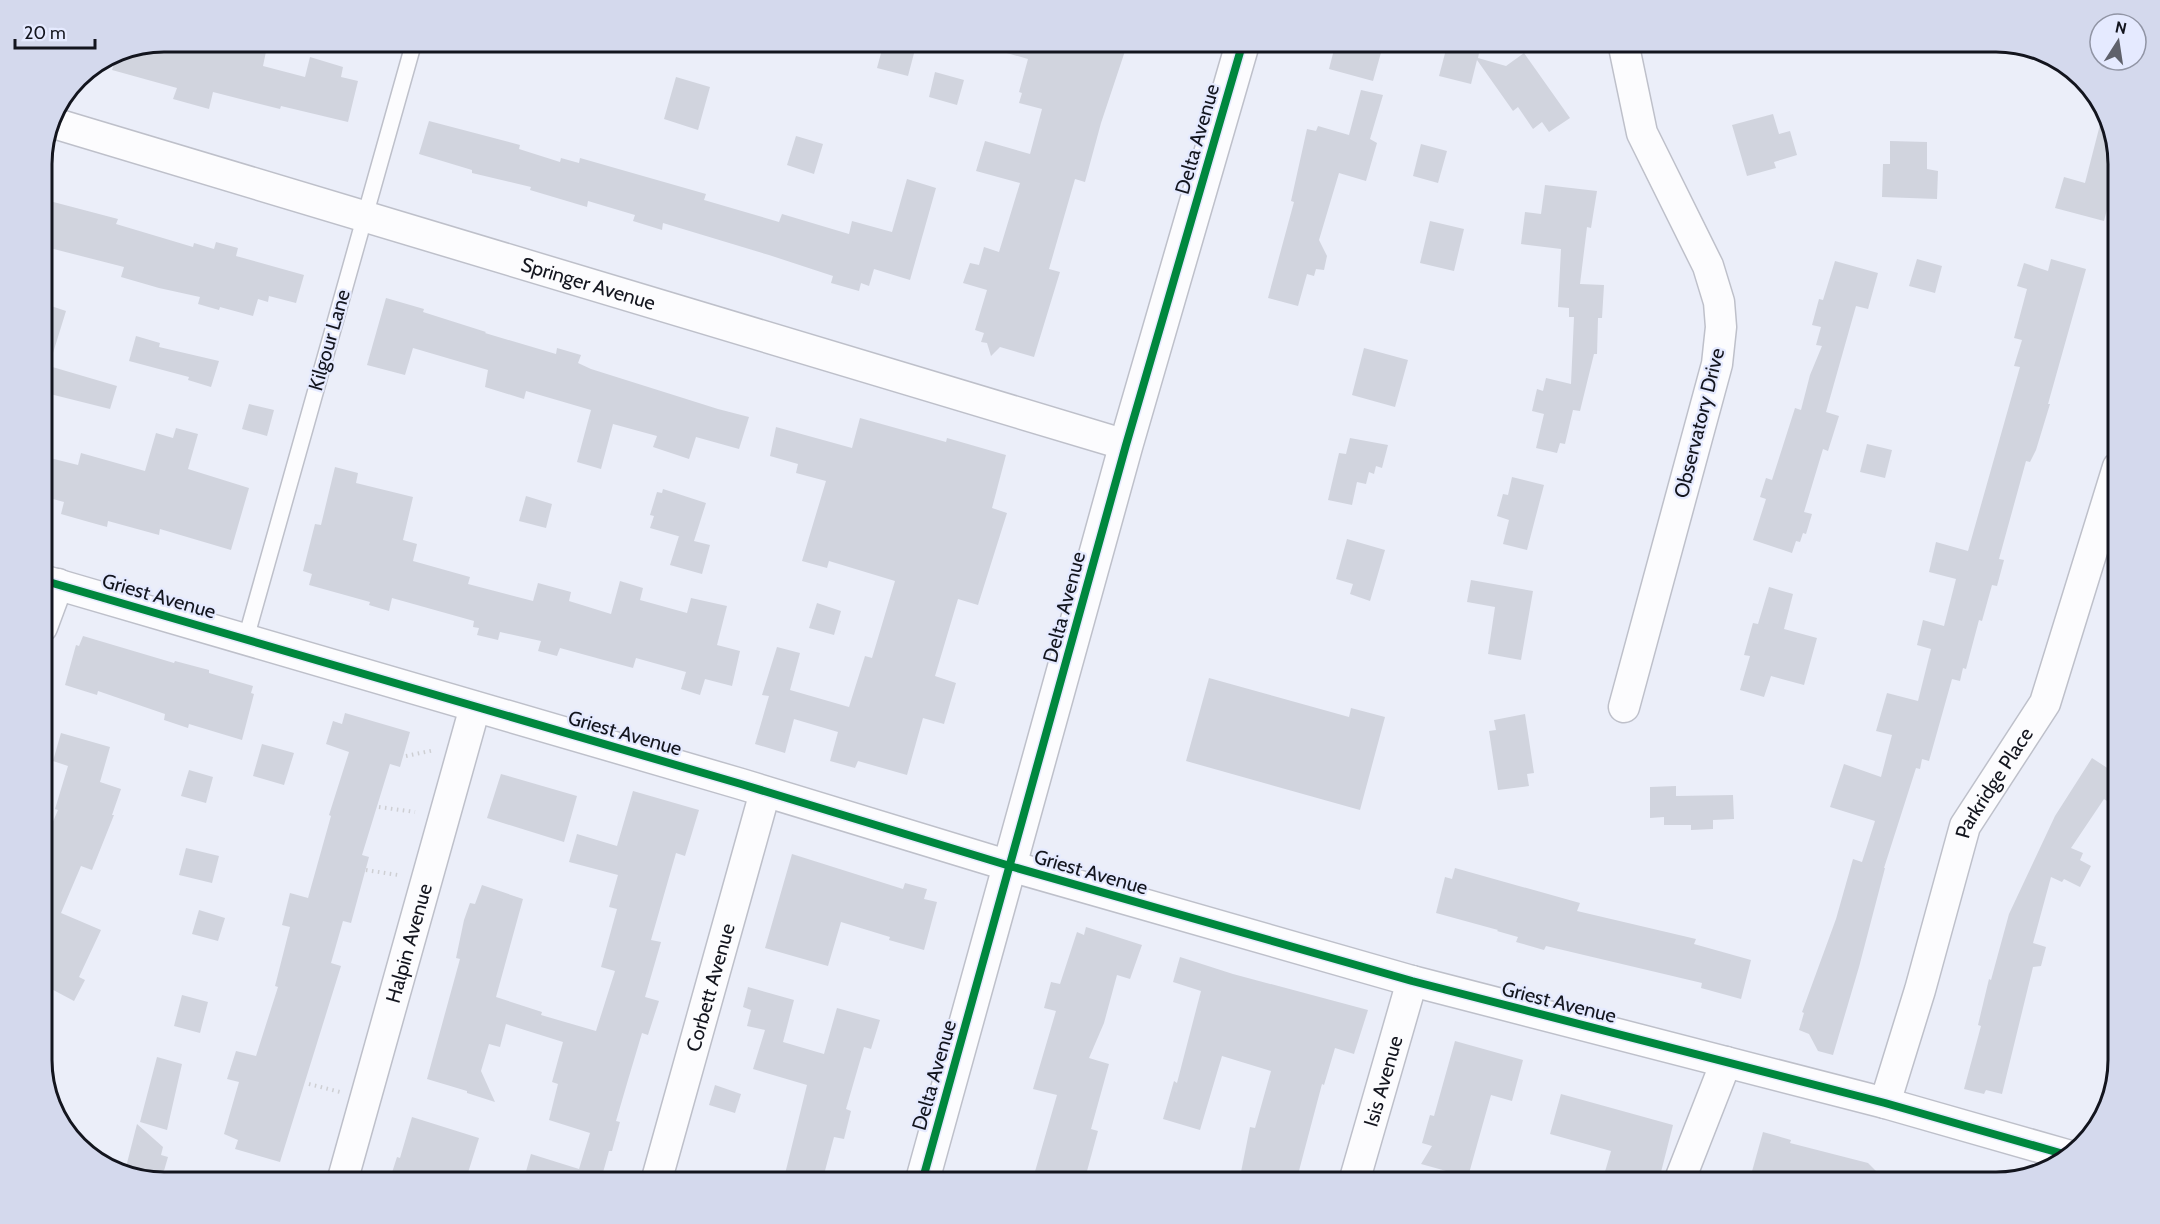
<svg xmlns="http://www.w3.org/2000/svg" width="2160" height="1224" font-family="Cabin,sans-serif">
	<rect width="100%" height="100%" fill="#ebeef9"/>
	<path fill="#acc5a8" d="M89 1141 105 1155 100 1157 105 1166 83 1147Z"/>
	<path fill="#d1d4de" d="M164 42H217L241 49 242 42H268L263 66 305 77 310 57 343 67 341 77 358 81 348 122 281 106 280 109 213 92 209 109 173 99 177 88 112 70 118 51Z
		M884 42H917L908 76 877 68Z
		M990 42H1128L1101 123 1085 182 1075 179 1049 269 1060 272 1034 357 1000 347 991 356 987 343 981 342 984 333 975 330 987 290 963 283 970 263 979 265 984 247 999 252 1020 183 976 171 985 141 1030 154 1042 109 1019 103 1022 93 1019 92 1028 59 989 48Z
		M1336 42H1384L1373 81 1329 69Z
		M1448 42 1480 48 1478 58 1506 66 1524 53 1570 118 1549 132 1542 122 1533 129 1518 107 1513 111 1477 60 1471 84 1439 76Z
		M935 72 964 80 957 105 929 97Z
		M676 77 710 87 698 130 664 119Z
		M1361 90 1383 95 1370 139 1377 143 1366 181 1339 173 1319 240 1327 256 1324 270 1316 269 1314 276 1307 274 1298 306 1268 298 1294 202 1291 201 1307 129 1316 131 1318 126 1349 135Z
		M2103 113 2118 157V167L2104 221 2055 208 2064 177 2085 183Z
		M1773 114 1779 134 1790 131 1797 155 1774 162 1776 168 1747 176 1732 125Z
		M429 121 520 145 519 149 560 162 561 158 579 163 580 158 706 194 704 200 779 222 782 214 849 234 852 221 892 232 907 179 936 188 910 280 874 269 869 286 861 283 859 291 831 283 833 276 769 255 663 223 662 230 633 221 635 215 588 201 587 207 530 190 531 187 472 173V170L419 154Z
		M796 136 823 144 814 174 787 165Z
		M1890 141 1927 142V169L1938 171 1937 199 1882 197 1883 164H1890Z
		M1421 144 1447 151 1438 183 1413 176Z
		M1545 185 1597 191 1591 228 1587 227 1580 284 1604 285 1602 318H1598L1597 354H1594L1580 411 1573 410 1565 444 1560 443 1557 453 1536 448 1544 414 1532 411 1537 389 1543 391 1546 378 1571 384 1574 317H1569V308L1558 307 1561 249 1521 244 1525 212 1541 214Z
		M42 199 118 219 116 224 193 247 194 243 214 249 216 242 238 248 236 256 304 275 296 303 269 296 268 302 258 299 253 316 220 307 219 310 198 304 200 297 159 288 121 277 124 267 42 246Z
		M1430 221 1464 229 1454 271 1420 263Z
		M1917 259 1942 266 1935 293 1909 286Z
		M2051 259 2086 269 2048 404H2050L2036 450 2030 462 2026 461 1999 559 2004 560 1997 586 1992 585 1982 621 1979 620 1966 669 1963 668 1960 681 1952 679 1929 761 1922 759 1920 769 1916 768 1884 868H1885L1859 967 1833 1055 1818 1051 1809 1034 1799 1030 1804 1013 1802 1012 1836 919 1853 859 1862 862 1875 821 1830 807 1844 764 1881 777 1892 735 1876 731 1887 693 1918 701 1931 649 1917 645 1923 620 1944 626 1956 579 1929 572 1936 542 1968 551 2020 367 2014 366 2022 340 2014 338 2027 289 2017 286 2024 263 2048 271Z
		M1835 261 1878 273 1868 309 1856 306 1826 412 1839 416 1828 451 1823 449 1804 512 1812 514 1806 534 1803 533 1800 542 1796 541 1792 553 1753 540 1766 499 1760 497 1766 478 1772 480 1795 408 1801 410 1810 375 1822 346 1816 345 1821 327 1812 325 1819 299 1823 300Z
		M386 298 424 309 423 312 486 332 485 333 556 354 557 348 581 355 578 363 591 369 718 409 749 417 739 449 696 437 689 459 653 447 657 436 613 424 601 469 577 462 591 410 526 391 524 399 485 387 488 370 413 348 405 375 367 365Z
		M42 303 66 311 49 366 117 386 110 409 42 392Z
		M136 336 160 343 159 347 219 361 211 387 188 380 189 377 129 361Z
		M1364 348 1408 360 1395 407 1352 395Z
		M249 404 274 410 267 436 242 429Z
		M860 418 946 442 947 438 1006 455 992 508 1007 513 978 605 958 599 935 676 956 683 944 724 923 718 907 775 858 761 855 768 830 761 838 732 794 719 785 753 755 744 769 696 762 695 777 647 800 653 790 690 849 707 865 656 872 658 895 581 829 561 827 568 802 561 826 481 796 473 798 464 770 456 776 427 852 448Z
		M176 428 198 434 188 469 249 488 231 550 160 529 159 535 108 521 107 527 89 522 61 514 64 502 42 496V456L78 465 81 453 145 471 156 433 173 438Z
		M1350 438 1388 445 1382 468 1376 466 1374 474 1369 472 1366 484 1357 482 1352 505 1328 500 1339 453 1346 454Z
		M1867 444 1892 450 1885 478 1860 472Z
		M335 467 358 473 356 483 413 497 403 540 417 544 413 561 470 577 468 584 533 601 538 583 571 592 569 601 611 614 620 581 643 588 640 600 687 613 691 598 727 606 717 645 740 651 732 686 705 679 700 695 681 689 686 672 636 658 633 668 560 648 557 656 538 651 541 641 500 632 498 640 477 635 479 628 473 627 474 621 392 598 389 611 369 605 370 602 309 585 312 574 303 571 315 524 321 525Z
		M1512 477 1544 485 1527 550 1503 544 1509 520 1497 516 1503 494 1508 495Z
		M663 489 706 503 694 541 710 545 702 574 670 565 679 536 685 538 650 528 654 516 650 515 657 492 662 493Z
		M526 496 552 504 546 528 519 521Z
		M1347 539 1385 550 1370 601 1350 594 1353 584 1336 579Z
		M1471 580 1533 591 1521 660 1488 654 1495 607 1467 602Z
		M1769 587 1793 594 1784 629 1817 638 1804 685 1771 676 1764 697 1740 690 1750 656 1744 655 1753 623 1758 624Z
		M817 603 841 611 834 635 809 628Z
		M83 636 174 663 175 661 209 670V673L253 686 251 693 254 694 242 740 189 724 188 728 164 720 165 714 98 691 97 695 65 685 76 645 79 646Z
		M1209 678 1349 717 1351 708 1385 717 1360 810 1186 761Z
		M345 713 410 732 400 767 390 764 362 855 369 857 351 923 343 921 331 963 341 966 280 1162 235 1149 238 1140 224 1134 239 1082 227 1079 236 1051 256 1056 278 987 275 986 290 927 282 925 290 893 308 898 331 816 329 815 349 752 326 744 333 721 342 724Z
		M1525 714 1534 773 1527 774 1529 786 1498 790 1489 731 1496 730 1494 720Z
		M61 733 110 747 100 782 121 789 112 815H114L92 870 81 866 61 913 101 930 79 977 85 980 74 1001 42 984V847L58 810 55 809 68 766 53 761Z
		M262 744 294 753 284 785 253 776Z
		M2092 758 2118 775V809L2104 799 2071 848 2083 853 2080 860 2091 866 2080 887 2064 879 2062 882 2051 877 2033 943 2046 947 2041 966 2033 967 2002 1094 1986 1090 1984 1094 1964 1089 1981 1026 1978 1025 1989 979 1991 980 2009 914 2055 816Z
		M189 770 213 777 206 803 181 796Z
		M501 774 577 796 564 842 487 818Z
		M1676 786V796L1733 795 1734 819 1713 820V829L1691 830V825H1664V817L1650 818V787Z
		M633 791 699 810 685 856 676 853 651 940 661 942 645 997 659 1001 648 1035 642 1033 628 1080 616 1121 620 1122 612 1151H609L602 1176 605 1177 604 1182H523L531 1154 579 1169 590 1133 549 1120 558 1084 552 1082 563 1042 506 1024 500 1047 489 1044 481 1071 495 1102 467 1093V1091L427 1079 460 959 456 958 464 920 470 903 475 904 482 885 523 899 496 997 542 1012 541 1015 596 1031 615 971 601 967 617 909 609 907 618 875 569 862 577 834 617 846Z
		M186 848 219 856 212 883 179 875Z
		M792 854 903 889 905 883 927 889 924 899 937 902 924 950 889 940 890 937 841 922 828 966 765 948Z
		M1455 868 1580 903 1577 911 1696 939 1694 944 1751 960 1741 999 1701 988 1702 983 1546 946 1544 950 1516 942 1518 937 1497 931 1498 930 1436 913 1445 877 1452 879Z
		M199 910 225 918 218 941 192 934Z
		M1086 927 1142 945 1130 979 1117 975 1104 1023 1089 1058 1109 1064 1091 1129 1098 1131 1084 1182H1032L1057 1095 1033 1089 1056 1011 1044 1008 1051 982 1060 984 1077 932 1084 935Z
		M1180 957 1233 974 1368 1010 1354 1054 1335 1048 1324 1085 1322 1084 1296 1182H1239L1250 1127 1255 1128 1271 1071 1222 1056 1200 1130 1163 1119 1174 1081 1177 1083 1201 991 1173 982Z
		M748 987 794 1000 783 1042 824 1054 837 1008 880 1020 871 1049 864 1047 846 1109 851 1111 844 1139 834 1137 822 1182H783L807 1085 753 1069 765 1030 747 1026 751 1010 743 1007Z
		M182 995 208 1002 200 1033 174 1026Z
		M1455 1041 1523 1060 1512 1101 1491 1095 1468 1177 1421 1164 1432 1146 1422 1143 1430 1115 1434 1116Z
		M157 1057 182 1064 167 1130 140 1122Z
		M715 1085 741 1094 735 1113 709 1105Z
		M1561 1094 1673 1125 1659 1180 1627 1171 1624 1182H1602L1611 1151 1550 1134Z
		M412 1117 479 1138 465 1182H389L397 1157 400 1158Z
		M137 1124 163 1147 161 1155 168 1157 161 1181 125 1171Z
		M1763 1132 1791 1140 1790 1143 1868 1163 1887 1182H1751L1753 1176 1751 1175Z"/>
	<g fill="none" stroke-linecap="round" stroke-linejoin="round">
		<defs>
			<path id="service" d="M246 638 414 42"/>
			<g id="minor">
				<path d="M1623 42 1642 133 1708 266 1719 302 1721 327 1717 364 1624 707"/>
				<path id="s1" d="M50 122 1126 445"/>
				<path d="M42 580 741 784 1010 866 1412 981 1885 1103 2067 1155"/>
				<path d="M42 627 58 584"/>
				<path id="s2" d="M1885 1103 1920 990 1965 826 2045 703 2118 467"/>
				<path id="s3" d="M342 1182 475 707"/>
				<path id="s4" d="M656 1182 765 792"/>
				<path id="s5" d="M1354 1182 1412 981"/>
				<path d="M1679 1182 1726 1062"/>
			</g>
			<path id="tertiary" d="M922 1182 1126 445 1243 42"/>
		</defs>
		<use href="#service" stroke="#bec0ca" stroke-width="18"/>
		<use href="#minor" stroke="#bec0ca" stroke-width="33"/>
		<use href="#tertiary" stroke="#bec0ca" stroke-width="36"/>
		<path stroke="#cecfd3" stroke-width="4" stroke-dasharray="1.5 4.5" stroke-linecap="butt" d="M406 756 435 750
			M379 807 415 812
			M366 870 398 875
			M309 1084 340 1092"/>
		<use href="#service" stroke="#fcfcfe" stroke-width="15"/>
		<use href="#minor" stroke="#fcfcfe" stroke-width="30"/>
		<use href="#tertiary" stroke="#fcfcfe" stroke-width="33"/>
		<defs>
			<path id="cycleway" d="M42 580 741 784 1010 866 1412 981 1885 1103 2067 1155
				M922 1182 1126 445 1243 42"/>
		</defs>
		<use href="#cycleway" stroke="#e5eaff" stroke-width="11"/>
		<use href="#cycleway" stroke="#00873e" stroke-width="8"/>
	</g>
	<g text-anchor="middle" dominant-baseline="central" stroke-width="4.5" stroke-linejoin="round" paint-order="stroke">
		<g font-size="20" fill="#13151e" stroke="#e5eaff">
			<text transform="translate(1197 139) rotate(-74)">Delta Avenue</text>
			<text stroke="none"><textPath href="#s1" startOffset="562">Springer Avenue</textPath></text>
			<text transform="translate(329 340) rotate(-74)">Kilgour Lane</text>
			<text transform="translate(1699 423) rotate(-76)">Observatory Drive</text>
			<text transform="translate(159 596) rotate(16)">Griest Avenue</text>
			<text transform="translate(1064 607) rotate(-75)">Delta Avenue</text>
			<text transform="translate(625 733) rotate(16)">Griest Avenue</text>
			<text stroke="none"><textPath href="#s2" startOffset="340">Parkridge Place</textPath></text>
			<text transform="translate(1091 872) rotate(16)">Griest Avenue</text>
			<text stroke="none"><textPath href="#s3" startOffset="248">Halpin Avenue</textPath></text>
			<text stroke="none"><textPath href="#s4" startOffset="202">Corbett Avenue</textPath></text>
			<text transform="translate(1559 1002) rotate(14)">Griest Avenue</text>
			<text transform="translate(934 1075) rotate(-74)">Delta Avenue</text>
			<text stroke="none"><textPath href="#s5" startOffset="105">Isis Avenue</textPath></text>
		</g>
	</g>
	<path d="M0 0H2160V1224H0ZM164 52H1996A112 112 0 0 1 2108 164V1060A112 112 0 0 1 1996 1172H164A112 112 0 0 1 52 1060V164A112 112 0 0 1 164 52Z" fill="#d4d9ed" fill-rule="evenodd"/>
	<path fill="none" stroke="#13151e" stroke-width="3" d="M164 52H1996A112 112 0 0 1 2108 164V1060A112 112 0 0 1 1996 1172H164A112 112 0 0 1 52 1060V164A112 112 0 0 1 164 52Z"/>
	<g transform="translate(2118 42) rotate(12)"><circle r="28" fill="#e5eaff" stroke="#9195a5" stroke-width="1.5"/>
	<path d="M0-4.5L10 22L0 15L-10 22Z" fill="#5f616b"/>
	<text y="-9" font-size="16" font-weight="bold" text-anchor="middle" fill="#13151e">N</text>
	</g>
	<path d="M15 39v9h80v-9" fill="none" stroke="#13151e" stroke-width="3"/>
	<text x="24" y="39" font-size="18" fill="#13151e" stroke="#e5eaff" stroke-width="4.5" paint-order="stroke">20 m</text>
</svg>
